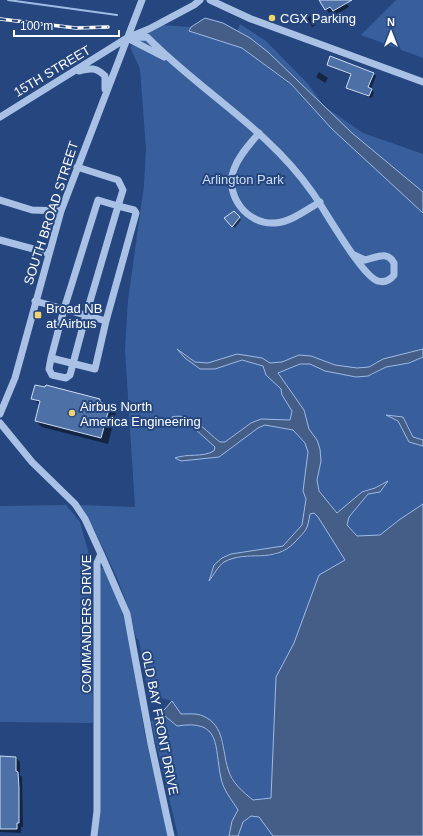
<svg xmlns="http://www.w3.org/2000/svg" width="423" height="836" font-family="Arial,sans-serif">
	<rect width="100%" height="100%" fill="#25467e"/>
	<path fill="#385f9c" d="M396 0H423V58L361 35Z
		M240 24 266 41 308 84 324 106 363 133 423 154V192L352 133 338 125 237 31Z
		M161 25 191 27 190 31 242 48 291 85 332 129 423 213V349L383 359 369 367 357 369 335 365 311 356 299 355 282 362 270 363 262 358 237 354 208 363 195 362 179 350 200 369H215L242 360 263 366 266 375 281 389 282 395 292 411 290 420 251 423 225 442H220L188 417 173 419 184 420 215 447 214 451 207 455H182L181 461 219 457 258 428 265 425 293 430 305 443 308 452 303 491 306 499 302 525 283 546 232 554 222 558 209 580 222 563 232 558 276 555 289 548 309 514 314 513 318 517 345 560 357 536 347 524 349 517 368 494 380 492 387 482 375 488 362 492 338 513 319 491 317 480 321 461 317 440 309 429 304 410 278 373 300 364H310L325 371 356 377 372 375 386 367 409 363 423 357V440L413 437 408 425 388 415C391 417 396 419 399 422 409 432 406 443 423 446V666L382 836H238L243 822 251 816 259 817 271 798 253 800 240 790 228 770 223 740 202 715 181 714 172 701 148 694 139 640 136 638C128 601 118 579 102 546 95 531 89 518 80 505L135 507 125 350 128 300 144 186 146 149 140 69 130 47Z
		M66 505 80 522 90 558 93 723 0 722V506Z
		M100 568H103C131 617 135 674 144 729 151 765 161 801 169 836H98L100 807Z
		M165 716 177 726C222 719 214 746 221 778 223 790 232 800 239 810L232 821 229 836H178L151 721Z"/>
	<path fill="#455e87" stroke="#9ebbe7" d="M205 18 223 23 250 38 268 52 352 133 423 192V213L332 129 291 84 242 48 189 31 191 27Z
		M177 349 195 362 208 363 237 354 262 358 270 363 282 362 299 355 311 356 335 365 357 368 369 367 383 359 423 349V357L409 363 386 367 368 376 356 377 325 371 310 364H300L278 373 304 410 309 429 317 440 320 449 321 461 317 480 319 491 337 513 362 492 375 488 388 481 380 492 368 494 349 517 347 525 357 536 380 535 399 520 423 504V836H273L259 817 251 816 243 822 238 836H229L232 821 238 810C232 800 223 790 221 778 214 746 222 719 177 726L165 716 157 717 156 711 164 710 172 701 181 714C187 714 197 713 203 716 225 725 222 750 228 769 232 783 243 792 253 800L271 798 276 677 294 643 319 575 345 560 318 517 314 513 310 514C307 531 307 529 295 542 273 565 248 549 224 562 218 566 213 576 209 581L214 565 222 558 231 554 283 546 302 525 306 499 303 491 308 452 305 443 293 430 265 425 258 428 219 457 181 461 175 458C188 453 201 458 214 451L215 447 185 420 173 419 172 417C192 412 205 431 220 442H225L251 423 261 419 290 420 292 411 282 395 281 389 266 375 263 366 242 360 215 369H200L185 358Z
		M386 415 403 417 413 437 423 440V446L409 442 398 421Z"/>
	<path fill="#0007" d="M320 0H349L346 2 349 7 337 14 333 11 329 13Z
		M310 16 316 25 312 27 307 18Z
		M328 65 373 73 376 76 371 89 374 92 372 98 350 90 347 87 352 76Z
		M319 72 328 78 325 83 316 77Z
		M234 212 241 220 235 228 225 218Z
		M32 398 100 400 104 404 110 406 116 412 108 444 42 427 36 421 40 405Z
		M16 758 20 762V775L22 777 23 827H21V833L0 832V773Z"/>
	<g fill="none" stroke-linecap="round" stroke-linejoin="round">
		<path stroke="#9ebbe7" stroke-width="2" d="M8 0 117 15"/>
	</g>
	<path fill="#4d70a7" stroke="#cdddf5" d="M319 0H352L333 11 330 7 325 10Z
		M330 56 374 73 368 87 372 89 369 96 346 88 351 74 327 65Z
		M234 211 240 217 232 227 224 218Z
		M35 385 45 387 46 385 100 399V402L110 405 101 438 35 421 40 401 31 399Z
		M0 756 16 757V771L18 772 19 788V823H17V829H0Z"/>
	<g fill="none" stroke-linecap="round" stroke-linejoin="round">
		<path stroke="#aac1e6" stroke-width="7" d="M210 0 251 19 423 82
			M127 38 147 37C200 91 268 129 312 192 324 208 362 277 378 281 385 283 390 280 394 275V263C387 250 376 258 365 260L354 255
			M127 38 164 57
			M79 71C90 68 96 67 105 76V89
			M0 117 127 38 149 29 194 5 200 0
			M259 133C250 144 239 155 234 169 224 195 247 225 275 223 291 222 306 210 320 202
			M0 200 32 210 61 211
			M0 240 48 253
			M35 301 64 309 51 358 95 369 106 321 64 309 98 200 118 206 123 190 118 180 77 167
			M51 358 49 369 52 375 66 378 70 375 86 315 118 206 134 210 136 213 106 321
			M0 414 15 378 61 211 142 0
			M0 423 32 462 75 504 85 519 101 554 97 563V811L94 836
			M101 554 127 614 151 744 171 836"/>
		<defs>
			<path id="rail" d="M0 19 76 28 108 27"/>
		</defs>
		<use href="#rail" stroke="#fff" stroke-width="3.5"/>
		<use href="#rail" stroke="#25467e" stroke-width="2" stroke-dasharray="6" stroke-linecap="butt"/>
	</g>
	<g fill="#f0d36e" stroke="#25467e" stroke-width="1.5">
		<circle cx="272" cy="18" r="4"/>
		<rect x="34" y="311" width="8" height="8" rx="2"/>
		<circle cx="72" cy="413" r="4"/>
	</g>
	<g text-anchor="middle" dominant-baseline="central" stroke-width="4" stroke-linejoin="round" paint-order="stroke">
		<g font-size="13" fill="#fff" stroke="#25467e" text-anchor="start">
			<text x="280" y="18">CGX Parking</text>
			<text x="46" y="308">Broad NB<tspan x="46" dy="15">at Airbus</tspan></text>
			<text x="80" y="406">Airbus North<tspan x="80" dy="15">America Engineering</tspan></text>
		</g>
		<g font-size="13" fill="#fff" stroke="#25467e">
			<text transform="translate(52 71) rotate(-31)">15TH STREET</text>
			<text transform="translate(51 213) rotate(-72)">SOUTH BROAD STREET</text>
			<text transform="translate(86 624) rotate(-90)">COMMANDERS DRIVE</text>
			<text transform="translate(160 723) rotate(79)">OLD BAY FRONT DRIVE</text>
		</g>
		<g font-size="13" fill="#cdddf5" stroke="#25467e">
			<text x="243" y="179">Arlington Park</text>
		</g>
	</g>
	<g transform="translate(391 32)" stroke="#25467e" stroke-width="3" paint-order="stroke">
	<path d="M0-3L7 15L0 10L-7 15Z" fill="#ffffff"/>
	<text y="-6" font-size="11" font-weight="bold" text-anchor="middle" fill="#ffffff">N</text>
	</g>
	<path d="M14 30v6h105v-6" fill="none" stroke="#ffffff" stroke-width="2"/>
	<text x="20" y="30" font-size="12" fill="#ffffff" stroke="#25467e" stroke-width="3" paint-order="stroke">100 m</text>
</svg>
